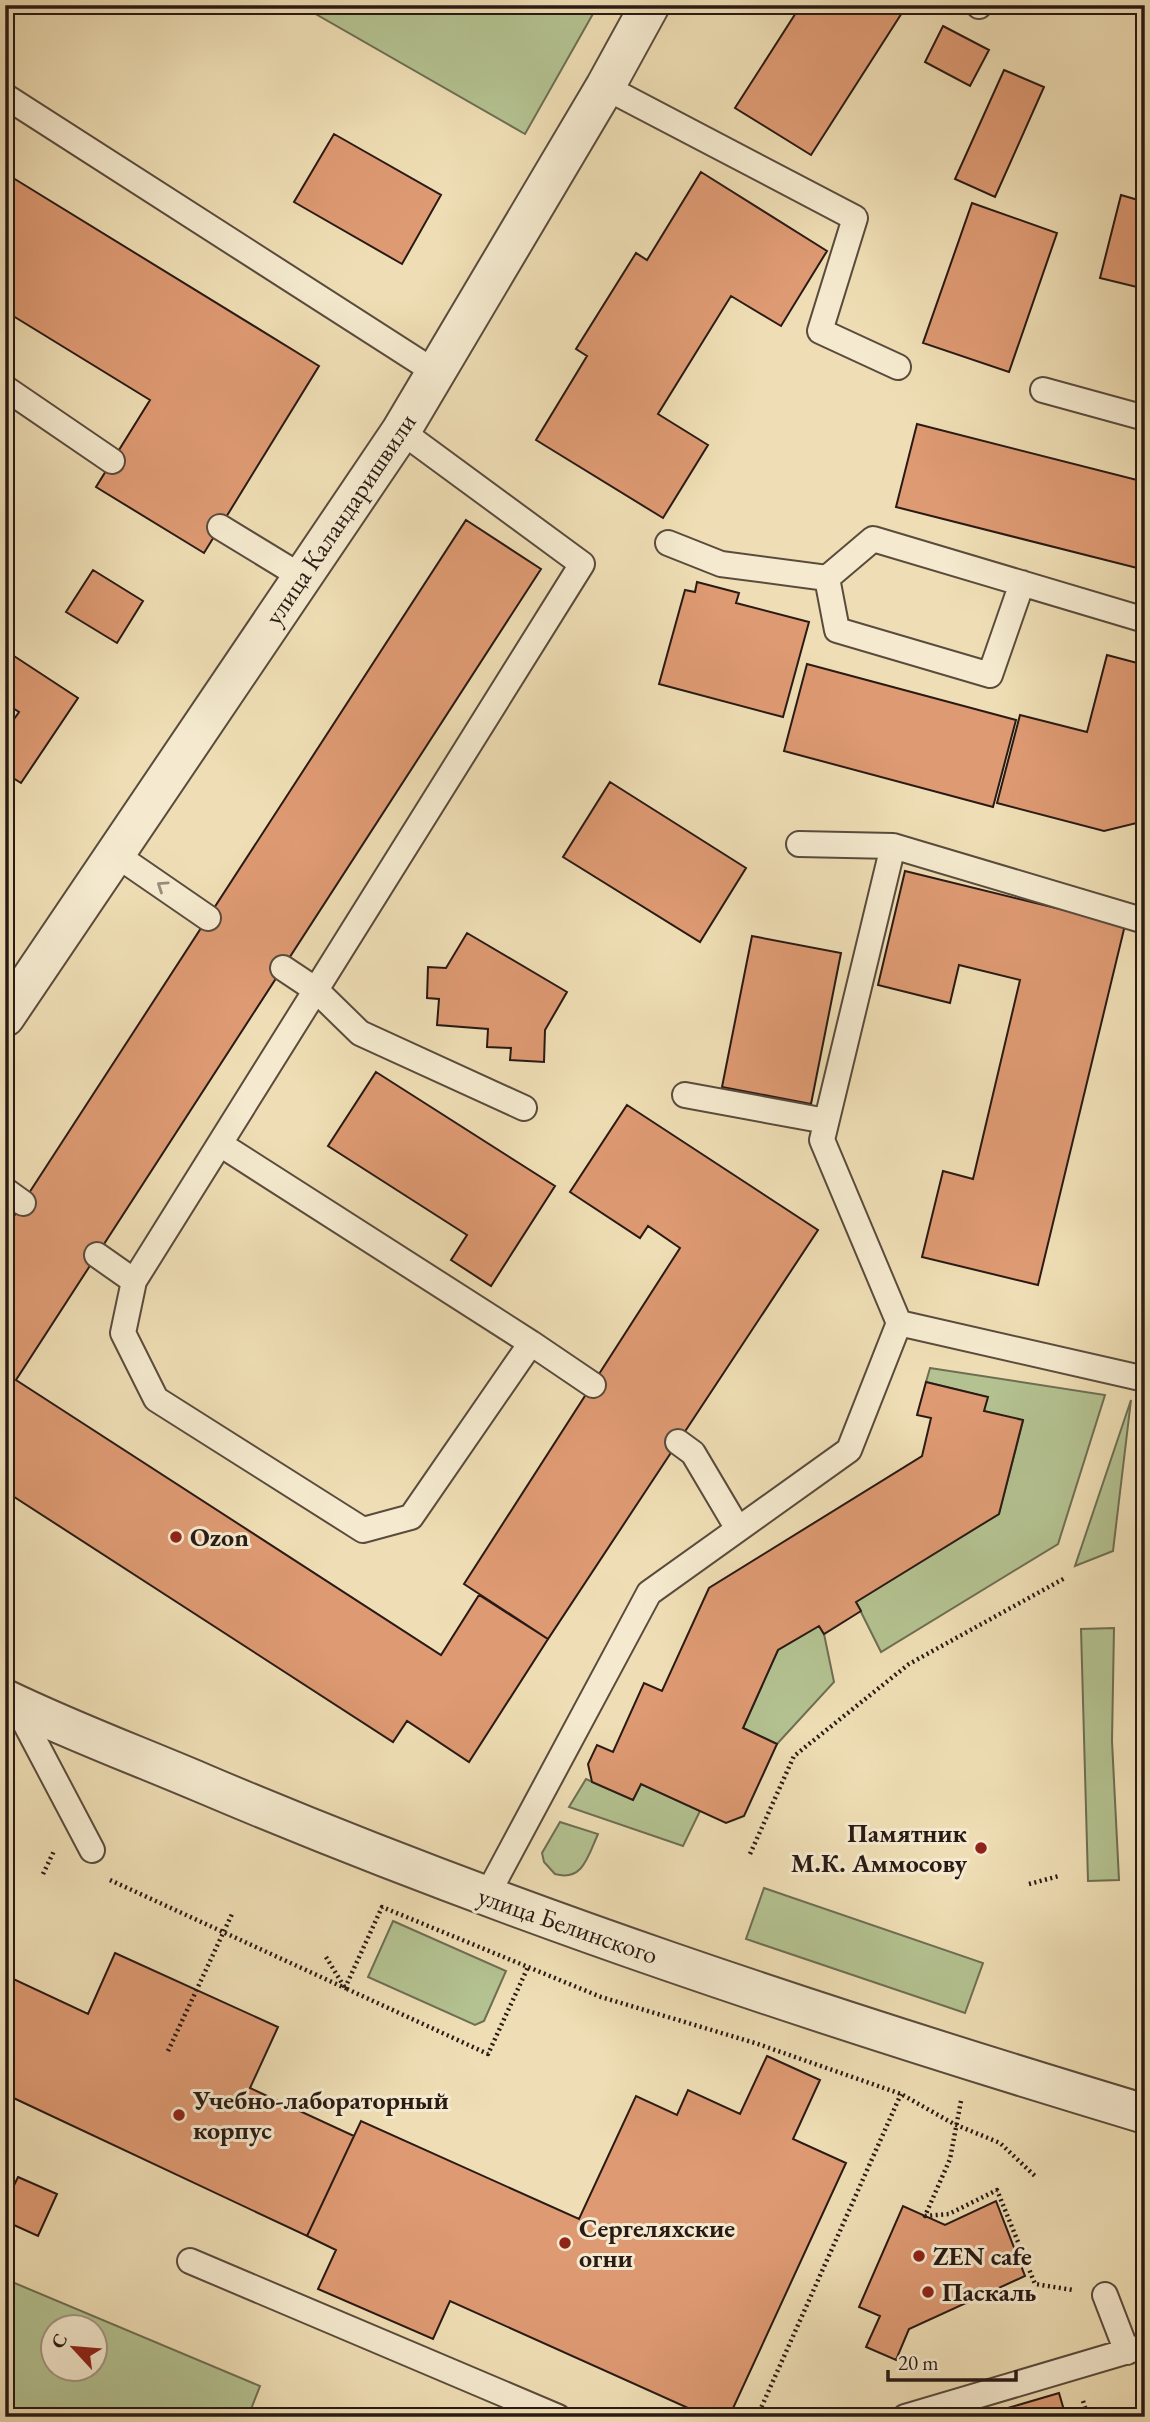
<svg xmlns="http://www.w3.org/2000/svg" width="1150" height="2422" font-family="'EB Garamond',serif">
	<rect width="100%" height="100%" fill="#efdeb5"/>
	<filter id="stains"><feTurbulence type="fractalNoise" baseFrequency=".00286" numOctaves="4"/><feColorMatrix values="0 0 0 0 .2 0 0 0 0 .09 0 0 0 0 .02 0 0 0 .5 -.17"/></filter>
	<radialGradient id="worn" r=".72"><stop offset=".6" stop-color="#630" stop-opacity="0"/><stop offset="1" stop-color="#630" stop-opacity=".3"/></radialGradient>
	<path fill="#b4c291" stroke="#6e6e53" stroke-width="2" fill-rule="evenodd" d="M300 5H598L525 134Z
		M930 1368 1105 1395 1058 1544 881 1652 856 1602 999 1513 1023 1421 984 1411 987 1397 926 1382Z
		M1131 1400 1113 1551 1075 1566Z
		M819 1626 824 1634 834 1682 777 1744 743 1728 778 1650Z
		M1114 1628 1112 1741 1119 1880 1088 1881 1081 1629Z
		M586 1779 633 1800 641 1784 700 1811 683 1846 569 1807Z
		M560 1822 598 1834C588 1856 583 1882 555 1874L544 1862 542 1853Z
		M764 1888 983 1963 965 2013 746 1939Z
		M393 1921 506 1971 484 2021 475 2025 368 1977Z
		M5 2279 260 2386 248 2417H13L5 2414ZM52 2328H94V2370H52Z"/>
	<path fill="#de9a73" stroke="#291a15" stroke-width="2" d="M801 5H907L811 155 735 108Z
		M943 26 989 50 970 86 925 62Z
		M1004 70 1044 87 995 197 955 179Z
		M334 134 441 195 402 264 294 202Z
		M701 172 827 251 781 326 731 296 658 414 708 445 663 518 536 440 587 356 576 349 636 253 647 260Z
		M5 173 319 366 204 553 96 487 150 400 5 311Z
		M1121 195 1145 202V289L1100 278Z
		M972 203 1057 233 1009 372 923 343Z
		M917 424 1145 482V570L896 507Z
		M466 520 541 569 16 1380 441 1655 479 1595 548 1639 469 1762 407 1721 393 1742 5 1491V1230Z
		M93 570 143 601 117 643 66 612Z
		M697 582 739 593 736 603 809 622 783 717 659 684 685 590 695 592Z
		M1107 655 1145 665V821L1104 831 997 803 1020 715 1087 732Z
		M14 656 78 698 21 783 5 773V732L19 712 5 703V669Z
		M807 664 1016 720 993 807 784 751Z
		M610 782 746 868 700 942 563 857Z
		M905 871 1125 925 1038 1285 922 1257 943 1171 973 1179 1020 980 959 965 950 1003 878 985Z
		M467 933 567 992 545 1030 544 1062 510 1060 511 1048 487 1047 488 1029 437 1025 439 999 427 998 428 967 446 968Z
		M752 936 841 953 811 1104 722 1087Z
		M376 1072 555 1186 491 1286 451 1260 467 1235 328 1146Z
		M627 1105 818 1230 548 1639 464 1584 680 1248 648 1226 640 1238 570 1192Z
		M926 1382 988 1397 984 1411 1023 1420 999 1514 856 1602 861 1611 824 1634 819 1626 778 1650 743 1728 777 1744 744 1816 726 1823 641 1784 633 1800 592 1782 588 1764 597 1745 613 1752 644 1683 662 1691 709 1588 922 1456 931 1418 917 1415Z
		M115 1953 278 2027 250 2088 354 2136 307 2236 5 2094V1975L88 2014Z
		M767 2056 820 2080 793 2139 846 2163 729 2417H708L450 2301 433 2339 318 2289 336 2250 307 2236 361 2121 579 2219 636 2096 677 2115 688 2090 740 2114Z
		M18 2177 57 2194 38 2236 5 2221V2204Z
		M996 2201 1025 2276 909 2329 896 2360 866 2347 880 2316 859 2307 903 2206 945 2225Z
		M1059 2393 1066 2417H977Z"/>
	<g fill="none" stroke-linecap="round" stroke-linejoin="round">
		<defs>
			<path id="service" d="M979 6V5
				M605 87 855 218 820 331 898 367
				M5 96 435 372
				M5 388 112 461
				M1043 390 1145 418
				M401 431 582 564 134 1281 123 1333 156 1399 363 1530 411 1517 531 1343 593 1385
				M220 527 302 577
				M668 543 721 564 827 578 873 539 1145 620
				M827 578 837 630 990 675 1022 583
				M799 844 893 846 1145 921
				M115 854 208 918
				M283 968 316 990 360 1033 524 1108
				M685 1095 826 1121
				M220 1144 531 1343
				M5 1190 23 1203
				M97 1255 134 1281
				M899 1323 1145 1379
				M678 1442 693 1453 738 1529
				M15 1704 92 1850
				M486 1897 649 1593 849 1450 899 1323 822 1140 893 846
				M190 2261 558 2417
				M1105 2295 1127 2352
				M905 2417 1145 2346"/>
			<path id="tertiary" d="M5 1017 401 431 605 87 650 5
				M5 1699C69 1730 136 1755 202 1783 508 1913 826 2018 1145 2114"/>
		</defs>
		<use href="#service" stroke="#5a4b3d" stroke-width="28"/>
		<use href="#tertiary" stroke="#5a4b3d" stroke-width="42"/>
		<path stroke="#291a15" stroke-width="4.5" stroke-dasharray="2 3.5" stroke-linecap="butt" d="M750 1854 794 1756 909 1664 1065 1578
			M43 1874 54 1851
			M110 1880 345 1988 382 1907 601 1997 755 2043 901 2094 954 2124 1000 2143 1036 2177
			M1029 1884 1059 1876
			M326 1957 345 1988 488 2054 528 1967
			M168 2051 232 1914
			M961 2101 950 2159 925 2216 949 2214 997 2190 1035 2284 1073 2290
			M1083 2401 1088 2417
			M757 2417 901 2094"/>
		<use href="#service" stroke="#f5eacf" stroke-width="24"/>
		<use href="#tertiary" stroke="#f5eacf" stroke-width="38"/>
	</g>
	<defs><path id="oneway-chevron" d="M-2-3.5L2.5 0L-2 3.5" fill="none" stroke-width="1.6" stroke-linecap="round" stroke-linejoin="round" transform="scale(1.75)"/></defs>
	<use stroke="#998c7b" href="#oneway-chevron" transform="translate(162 886) rotate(-146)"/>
	<g fill="#8f2418" stroke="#f5eacf" stroke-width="2.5">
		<circle cx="176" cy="1537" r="7"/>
		<circle cx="981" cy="1848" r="7"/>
		<circle cx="179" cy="2115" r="7"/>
		<circle cx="565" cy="2243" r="7"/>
		<circle cx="919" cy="2256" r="7"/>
		<circle cx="928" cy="2292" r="7"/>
	</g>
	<g text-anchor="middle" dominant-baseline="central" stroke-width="6" stroke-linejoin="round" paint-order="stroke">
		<g font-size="26" fill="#291a15" stroke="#f5eacf">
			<text transform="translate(340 519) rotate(-56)">улица Каландаришвили</text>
			<text transform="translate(568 1925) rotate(19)">улица Белинского</text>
		</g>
		<g font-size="26" font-weight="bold" fill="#291a15" stroke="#f5eacf" text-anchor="start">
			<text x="190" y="1537">Ozon</text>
			<text x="967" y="1833" text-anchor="end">Памятник<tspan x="967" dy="30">М.К. Аммосову</tspan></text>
			<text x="193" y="2100">Учебно-лабораторный<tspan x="193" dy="30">корпус</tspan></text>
			<text x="579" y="2228">Сергеляхские<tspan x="579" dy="30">огни</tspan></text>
			<text x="933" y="2256">ZEN cafe</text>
			<text x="942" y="2292">Паскаль</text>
		</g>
	</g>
	<rect width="1150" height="2422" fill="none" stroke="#efdeb5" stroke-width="28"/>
	<rect x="7" y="7" width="1136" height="2408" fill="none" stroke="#291a15" stroke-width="3.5"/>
	<rect x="14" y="14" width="1122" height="2394" fill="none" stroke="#291a15" stroke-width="2"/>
	<g transform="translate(74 2348) rotate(296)"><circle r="33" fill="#f5eacf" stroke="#a39785" stroke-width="2"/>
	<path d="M0-5L12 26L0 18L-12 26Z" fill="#8f2418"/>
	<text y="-10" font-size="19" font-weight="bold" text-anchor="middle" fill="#291a15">С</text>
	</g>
	<path d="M888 2370v10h128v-10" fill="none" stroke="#291a15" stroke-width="3.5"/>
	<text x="898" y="2370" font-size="21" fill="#291a15" stroke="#f5eacf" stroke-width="5" paint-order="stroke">20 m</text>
	<rect width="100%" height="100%" filter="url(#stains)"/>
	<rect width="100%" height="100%" fill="url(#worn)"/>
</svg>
